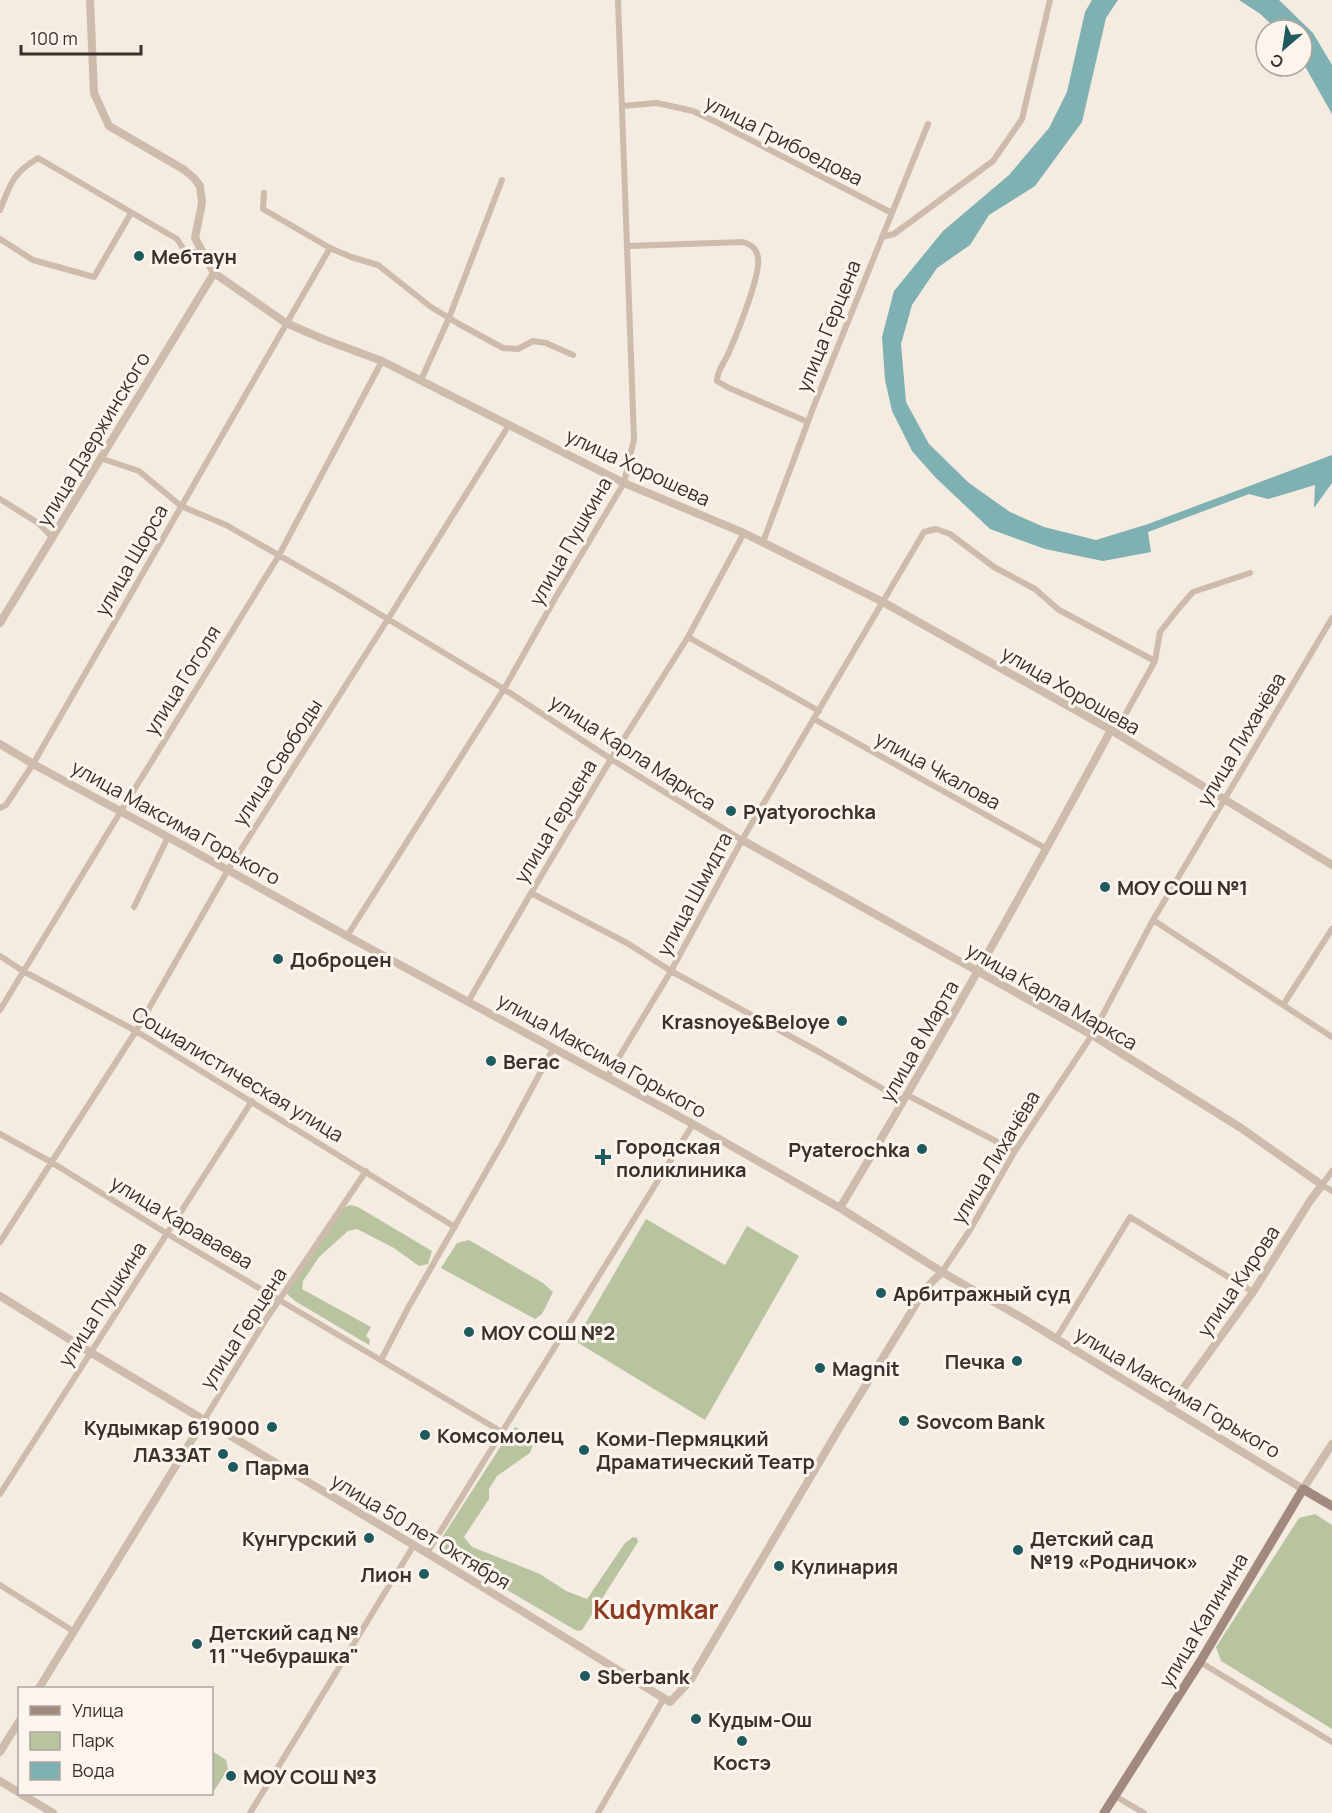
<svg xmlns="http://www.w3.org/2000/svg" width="1332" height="1813" font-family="Manrope,sans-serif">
	<rect width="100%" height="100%" fill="#f4ebe1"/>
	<path fill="#b8c4a0" d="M350 1205 358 1207 432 1251 428 1264 419 1266 394 1248 357 1229 348 1231 319 1257 303 1281 302 1289 371 1327 366 1336 370 1340 369 1345 295 1301 286 1293 344 1208Z
		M646 1219 725 1265 747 1226 799 1256 705 1420 575 1341Z
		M469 1240 543 1283 553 1292 542 1314 535 1319 441 1268 457 1243Z
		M515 1427 528 1433 534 1442 530 1453 497 1476 489 1489V1499L464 1537 472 1547 540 1574 566 1591 587 1599 625 1543 633 1537 637 1538 638 1542 582 1630 577 1631 444 1553 441 1545 443 1536 508 1435Z
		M1315 1514 1332 1525V1729L1221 1661 1216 1647 1299 1518Z
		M212 1751 226 1760 228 1769 214 1791H212Z"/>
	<path fill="#7fb0b2" d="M1092 0H1118L1106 18 1082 122 1035 186 989 215 970 245 937 268 912 305 901 344 906 402 929 444 969 483 1010 512 1044 527 1096 540 1148 524 1332 455V483L1314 508 1315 485 1268 499 1249 494 1148 532 1151 552 1103 561 1045 549 990 529 935 477 912 451 892 411 885 380 882 337 894 291 943 231 1009 175 1049 128 1067 92 1085 12Z
		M1239 0H1279L1313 33 1332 65V114L1302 61V30H1278L1259 13Z"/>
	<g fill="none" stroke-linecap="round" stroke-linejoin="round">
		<path stroke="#cdbbac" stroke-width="6" d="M622 106 657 103 693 111 716 122 892 213
			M264 193 263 209 330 248 351 257 378 265 431 307 459 324 503 348 518 349 533 341 546 343 573 355
			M0 210C11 183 12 174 38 158L177 239 186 253 202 251
			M882 237 894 234 993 161 1022 119 1050 0
			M0 239 33 260 94 277 131 213
			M628 246 743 242C752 245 757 249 758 258 761 274 737 334 729 352 725 362 717 370 717 381L729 388 808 422
			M421 380 449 318 502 180
			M100 458 139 471 181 506 226 525 338 589 504 689 611 759 742 840
			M0 499 38 523 52 537
			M763 542 815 403 928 124
			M688 637 819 711
			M814 719 1047 849
			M1115 733 1155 661 1160 632 1179 608 1193 592 1250 573
			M0 808 6 805 33 764 330 248
			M531 893 627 943 671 971 821 1053 904 1101
			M134 907 168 837
			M1153 920 1332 1037
			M347 936 504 689 557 595 624 483 634 439 618 0
			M0 956 23 971 136 1031 455 1227
			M468 1002 531 893 611 759 688 637 744 533
			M1283 1005 1332 929
			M0 1010 121 811 278 557 382 361
			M607 1077 671 971 742 840 924 532 936 529 950 534 994 567 1035 589 1059 610 1155 661
			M907 1095 1015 1151
			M0 1134 51 1162 166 1233 502 1432
			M1332 1171 1322 1185 1332 1191
			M0 1242 136 1031 228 870 388 619 509 425
			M942 1272 970 1230 1015 1151 1092 1035 1153 920 1332 618
			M1056 1339 1130 1217 1253 1292
			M381 1360 408 1308 503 1142 553 1049
			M204 1420 267 1318 366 1171
			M0 1494 252 1101
			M427 1553 693 1124
			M0 1585 73 1631
			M1200 1662 1332 1742
			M1115 1796 1144 1813
			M250 1813 414 1545
			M598 1813 664 1698"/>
		<path stroke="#cdbbac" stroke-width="8" d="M90 0 94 93 109 126 183 169 194 178 200 186 202 203 195 238 214 273 286 323 323 339 382 361 624 483 744 533 883 602 1111 730 1332 865
			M0 623 214 273
			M0 744 33 764 168 837 347 936 693 1124 840 1208 942 1272 1024 1319 1303 1489 1332 1444
			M742 840 1092 1035 1241 1128 1322 1185 1310 1201 1253 1292 1169 1408
			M840 1208C934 1051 1024 891 1111 730
			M0 1296 90 1352 427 1553 670 1702 690 1681 840 1427 926 1288 942 1272
			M39 1688 204 1420
			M0 1752 20 1720
			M0 1781 20 1793
			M21 1794 53 1813"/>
		<path stroke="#a18a7d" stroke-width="9" d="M1104 1813 1200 1662 1303 1489 1332 1506"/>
	</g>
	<g fill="#1f5a5e" stroke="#fbf5ee" stroke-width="2">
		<circle cx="139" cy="256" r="6"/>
		<circle cx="731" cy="811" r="6"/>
		<circle cx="1105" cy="887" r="6"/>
		<circle cx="278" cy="959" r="6"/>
		<circle cx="842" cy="1021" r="6"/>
		<circle cx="491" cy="1061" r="6"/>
		<circle cx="922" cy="1149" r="6"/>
		<path d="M600 1148h6v6h6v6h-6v6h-6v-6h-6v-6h6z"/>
		<circle cx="881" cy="1293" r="6"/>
		<circle cx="469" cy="1332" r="6"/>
		<circle cx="1017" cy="1361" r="6"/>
		<circle cx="820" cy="1368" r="6"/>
		<circle cx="904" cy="1421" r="6"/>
		<circle cx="272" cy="1427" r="6"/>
		<circle cx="425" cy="1435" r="6"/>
		<circle cx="584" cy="1450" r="6"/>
		<circle cx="223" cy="1454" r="6"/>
		<circle cx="233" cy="1467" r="6"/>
		<circle cx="369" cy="1538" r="6"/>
		<circle cx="1018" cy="1550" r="6"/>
		<circle cx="779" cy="1566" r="6"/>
		<circle cx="424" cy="1574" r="6"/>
		<circle cx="197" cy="1644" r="6"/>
		<circle cx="585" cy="1676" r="6"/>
		<circle cx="696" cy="1719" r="6"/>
		<circle cx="742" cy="1741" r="6"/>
		<circle cx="231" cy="1776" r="6"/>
	</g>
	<g text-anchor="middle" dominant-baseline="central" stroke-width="6" stroke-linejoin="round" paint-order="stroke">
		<g font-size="20" fill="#3b302b" stroke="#fbf5ee">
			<text transform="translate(784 140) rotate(27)">улица Грибоедова</text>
			<text transform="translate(828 326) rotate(-68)">улица Герцена</text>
			<text transform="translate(93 439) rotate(-59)">улица Дзержинского</text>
			<text transform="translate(638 467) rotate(25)">улица Хорошева</text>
			<text transform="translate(570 541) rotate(-60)">улица Пушкина</text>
			<text transform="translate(131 560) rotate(-60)">улица Щорса</text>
			<text transform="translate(182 680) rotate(-58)">улица Гоголя</text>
			<text transform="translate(1071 690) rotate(30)">улица Хорошева</text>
			<text transform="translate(1241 739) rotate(-59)">улица Лихачёва</text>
			<text transform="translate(633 752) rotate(33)">улица Карла Маркса</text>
			<text transform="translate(277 762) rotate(-57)">улица Свободы</text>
			<text transform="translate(938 770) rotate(29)">улица Чкалова</text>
			<text transform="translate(555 821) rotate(-59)">улица Герцена</text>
			<text transform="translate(176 822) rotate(29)">улица Максима Горького</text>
			<text transform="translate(694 894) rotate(-62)">улица Шмидта</text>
			<text transform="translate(1052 996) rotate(30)">улица Карла Маркса</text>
			<text transform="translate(919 1041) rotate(-60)">улица 8 Марта</text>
			<text transform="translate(602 1055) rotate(29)">улица Максима Горького</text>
			<text transform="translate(238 1074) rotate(31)">Социалистическая улица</text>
			<text transform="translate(995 1157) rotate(-59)">улица Лихачёва</text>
			<text transform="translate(182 1222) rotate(31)">улица Караваева</text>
			<text transform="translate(1238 1281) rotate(-56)">улица Кирова</text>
			<text transform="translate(102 1304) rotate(-57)">улица Пушкина</text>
			<text transform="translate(243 1328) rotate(-57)">улица Герцена</text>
			<text transform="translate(1178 1392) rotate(31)">улица Максима Горького</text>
			<text transform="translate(421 1531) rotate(31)">улица 50 лет Октября</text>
			<text transform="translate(1203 1620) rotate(-59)">улица Калинина</text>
		</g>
		<g font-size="20" font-weight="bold" fill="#3b302b" stroke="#fbf5ee" text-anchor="start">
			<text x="151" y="256">Мебтаун</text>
			<text x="743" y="811">Pyatyorochka</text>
			<text x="1117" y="887">МОУ СОШ №1</text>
			<text x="290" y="959">Доброцен</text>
			<text x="830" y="1021" text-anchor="end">Krasnoye&amp;Beloye</text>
			<text x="503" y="1061">Вегас</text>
			<text x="616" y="1146">Городская<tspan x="616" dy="23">поликлиника</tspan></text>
			<text x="910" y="1149" text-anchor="end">Pyaterochka</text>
			<text x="893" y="1293">Арбитражный суд</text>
			<text x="481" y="1332">МОУ СОШ №2</text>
			<text x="1005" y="1361" text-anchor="end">Печка</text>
			<text x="832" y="1368">Magnit</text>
			<text x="916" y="1421">Sovcom Bank</text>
			<text x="260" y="1427" text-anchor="end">Кудымкар 619000</text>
			<text x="437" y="1435">Комсомолец</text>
			<text x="596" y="1438">Коми-Пермяцкий<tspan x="596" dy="23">Драматический Театр</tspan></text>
			<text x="211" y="1454" text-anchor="end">ЛАЗЗАТ</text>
			<text x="245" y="1467">Парма</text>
			<text x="357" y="1538" text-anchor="end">Кунгурский</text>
			<text x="1030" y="1538">Детский сад<tspan x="1030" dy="23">№19 «Родничок»</tspan></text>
			<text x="791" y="1566">Кулинария</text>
			<text x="412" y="1574" text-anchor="end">Лион</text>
			<text x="209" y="1632">Детский сад №<tspan x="209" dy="23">11 "Чебурашка"</tspan></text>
			<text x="597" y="1676">Sberbank</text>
			<text x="708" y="1719">Кудым-Ош</text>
			<text x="742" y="1762" text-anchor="middle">Костэ</text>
			<text x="243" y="1776">МОУ СОШ №3</text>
		</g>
		<g font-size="26" font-weight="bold" fill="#8c3b22" stroke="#fbf5ee">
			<text x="656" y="1609">Kudymkar</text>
		</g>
	</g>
	<rect x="18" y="1687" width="195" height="108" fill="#fbf5ee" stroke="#aea6a0" stroke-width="1.5"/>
	<rect x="30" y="1706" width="30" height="9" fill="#a18a7d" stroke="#aea6a0" stroke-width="1.5"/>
	<text x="72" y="1717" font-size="18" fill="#3b302b">Улица</text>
	<rect x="30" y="1732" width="30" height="18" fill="#b8c4a0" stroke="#aea6a0" stroke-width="1.5"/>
	<text x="72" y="1747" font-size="18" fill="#3b302b">Парк</text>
	<rect x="30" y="1762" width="30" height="18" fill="#7fb0b2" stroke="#aea6a0" stroke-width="1.5"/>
	<text x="72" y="1777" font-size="18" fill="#3b302b">Вода</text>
	<g transform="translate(1284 48) rotate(209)"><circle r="28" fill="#fbf5ee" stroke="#aea6a0" stroke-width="1.5"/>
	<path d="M0-4.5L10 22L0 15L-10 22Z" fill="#1f5a5e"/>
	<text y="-9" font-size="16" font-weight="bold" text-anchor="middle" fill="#3b302b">С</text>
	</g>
	<path d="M21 45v9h120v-9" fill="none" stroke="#3b302b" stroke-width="3"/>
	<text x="30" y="45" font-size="18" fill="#3b302b" stroke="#fbf5ee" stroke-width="4.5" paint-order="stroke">100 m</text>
</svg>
